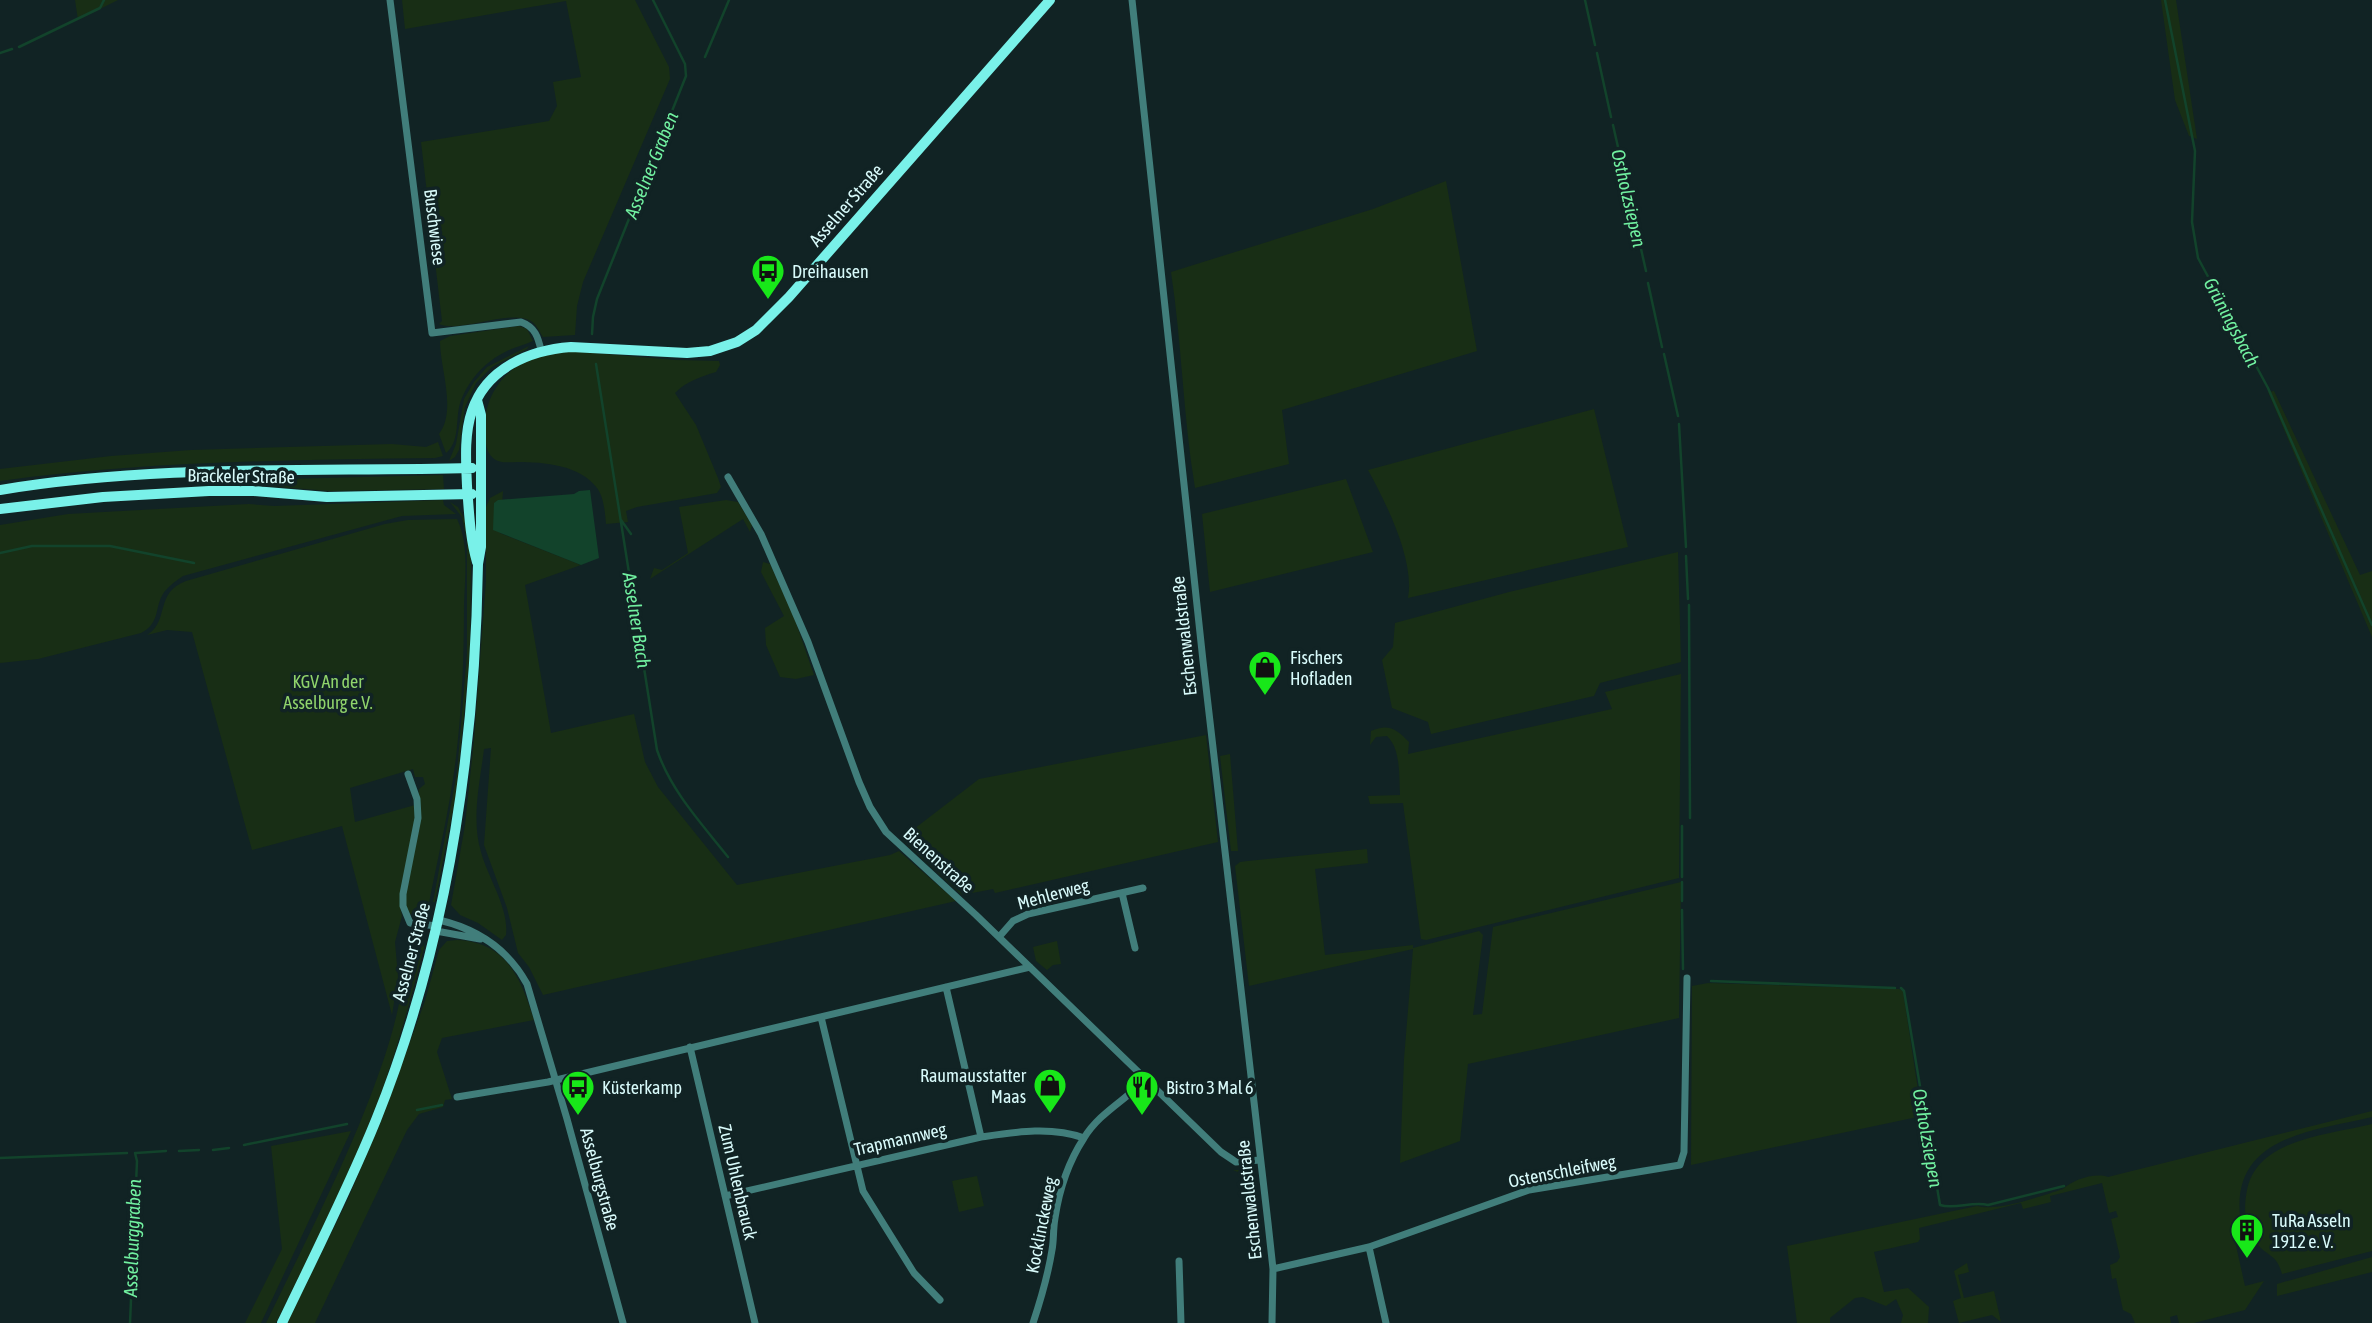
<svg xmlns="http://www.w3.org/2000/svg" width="2372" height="1323" font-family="'Asap Condensed',sans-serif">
	<rect width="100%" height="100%" fill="#112324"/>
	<path fill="#182e15" d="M75 0H118L78 20Z
		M402 0H635L669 67 670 79 583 282 577 306 575 335 543 337C539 331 536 323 529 320 508 310 461 333 439 324L442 321 421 142 549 121 557 106 553 82 581 77 566 1 405 29Z
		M2161 0H2176L2197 139 2189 136 2175 100Z
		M1446 181 1477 351 1282 410 1289 464 1195 488C1183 416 1182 344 1171 272L1373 209Z
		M519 326 527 329 533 341C525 345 515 347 507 351 484 362 466 382 459 407 456 422 459 443 446 453L439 434C457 410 440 369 440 341L450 336Z
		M529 346 527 349 492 367 476 383 465 407 459 450 455 457 449 461 456 444 464 399 474 382 487 367Z
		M570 351 675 360 719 361 720 365 716 372C700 377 687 381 675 393L696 425 718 478 721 487 717 493 637 507 626 511 628 522 606 524C605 513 604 497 597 488 580 465 544 462 518 462 510 462 500 464 493 458 485 451 486 441 485 433 482 395 507 364 543 354 552 352 561 352 570 351Z
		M2274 391 2360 575 2372 571V637L2268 392Z
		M1594 409 1628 547 1408 598C1415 560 1386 503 1368 470Z
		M438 442 443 456 435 458C288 460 145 461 0 481V469L111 456 191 450 392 444 426 447Z
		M443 475 444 489 330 491 256 485 245 484 244 480Z
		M1346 479 1373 552 1210 592 1202 514Z
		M503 491 500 533 581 565 525 585 551 733 634 714 645 762 658 787 737 885 890 855 899 851 956 901 543 995 529 967 518 953 507 908 484 845 491 748 484 749C480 782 471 819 481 852 488 878 509 908 506 935L502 940 478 923 460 915 451 905 465 825 474 740 486 581V507L490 498Z
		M443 500 444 505 456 514 402 516 183 576C177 580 170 585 165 591 153 607 162 622 141 633L38 659 0 663V525L68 514 249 504 274 506Z
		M726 500 738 502 752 525 750 532 743 519 650 579 654 568 662 570 688 553 679 507Z
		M450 502 458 507 467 524 471 559 470 656 456 795 435 902H433L457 772 467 654V541L462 517Z
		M457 519C469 543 465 577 464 604 464 658 462 711 455 765 449 811 438 857 429 903L424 913 409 914 405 903 419 789 425 784 423 777H415L413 769 350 788 355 822 415 805 416 816 400 906 402 916 395 942 398 977 392 1015 342 826 252 850 192 632 167 630 147 635C170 621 154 593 186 581L385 524 408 520Z
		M1678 552 1681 662 1600 683 1594 696 1431 734 1428 722 1392 708 1382 660 1393 647 1395 623 1509 592Z
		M763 562 770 564 794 617 814 675 796 679 780 677 766 645 765 628 784 616 761 572Z
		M1681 674 1679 878 1426 940 1421 939 1403 803 1370 804 1368 796 1400 795C1399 776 1401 749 1387 736L1376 737 1370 745 1371 731C1388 723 1397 729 1409 742L1408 754 1612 709 1605 692Z
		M1206 735 1218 842 995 893 993 889 962 895 901 839 979 779Z
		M1230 754 1238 851H1231L1220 756Z
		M1367 849 1368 863 1315 869 1325 955 1413 945V948L1479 931 1483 935 1473 1015 1482 1014 1493 927 1681 882 1679 1018 1468 1064 1460 1141 1400 1163 1404 1059 1413 949 1249 986 1235 866 1240 862 1248 861Z
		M457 940C507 942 521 979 534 1020L442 1038 437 1052 452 1099 445 1100 443 1107 419 1114 407 1130 315 1323H287L347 1201 381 1121 425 1001 439 950 447 941Z
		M1057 941 1061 964 1053 965 1047 970 1036 961 1033 947Z
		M423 942 424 948C412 995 399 1042 383 1088 353 1169 314 1246 276 1323H266C298 1257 331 1192 359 1125 382 1068 403 1012 406 951Z
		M1708 983 1899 989 1903 991 1922 1116 1691 1165 1692 986Z
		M2372 1111V1117C2313 1131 2232 1136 2240 1216L2231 1223 2245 1286 2264 1281 2245 1310 2194 1323H2179L2177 1315 2170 1317 2171 1323H2135L2131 1314 2123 1310 2116 1278 2112 1279 2110 1265 2117 1262 2120 1257 2111 1219 2118 1217 2116 1211 2109 1213 2102 1183 2050 1196 2051 1202 2023 1209 2021 1203 1919 1228 1920 1239 1918 1242 1874 1252 1884 1292 1908 1288 1929 1307 1928 1323H1901L1903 1315 1896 1299 1886 1306 1863 1297 1855 1298 1830 1318V1323H1797L1787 1246 1977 1206C1998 1212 2041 1196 2063 1189 2072 1180 2095 1172 2108 1177Z
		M2372 1124V1251L2282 1274C2276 1252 2267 1258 2256 1242 2252 1237 2249 1229 2247 1222 2244 1212 2245 1201 2247 1190 2257 1138 2329 1135 2372 1124Z
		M351 1131 261 1323H245L282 1249 271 1146Z
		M1233 1170H1247L1253 1173 1256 1181 1258 1213 1251 1209 1247 1202 1256 1204 1242 1174Z
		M977 1176 984 1206 959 1212 952 1181Z
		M2372 1257V1272L2277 1296V1284Z
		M1967 1263 1969 1272 1958 1275 1964 1298 1994 1291 2001 1322 1992 1315 1959 1323 1953 1301 1961 1298 1954 1271Z"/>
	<path fill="#12432b" d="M590 490 599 558 581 565 493 530 494 503 498 500 574 494 579 491Z"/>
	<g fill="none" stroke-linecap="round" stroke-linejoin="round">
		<path stroke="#12432b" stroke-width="2.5" d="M1585 0 1595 45
			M2165 0 2195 151 2192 222 2198 258 2268 388 2372 625
			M19 47 100 8 104 0
			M0 53 12 49
			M1597 53 1611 117
			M705 57 729 0
			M1613 125 1646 271
			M1648 283 1662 347
			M592 334 593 317 597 299 686 76 685 64 653 0
			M1664 354 1678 416
			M596 364 657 750C671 791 701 823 728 857
			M1679 424 1686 547
			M621 520 631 534
			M0 553 32 546H110L194 563
			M1686 556 1688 599
			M1689 605 1690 818
			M1682 877V826
			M1682 882V901
			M1682 910 1683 969
			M1711 981 1895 988
			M1901 988 1904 991 1940 1205C1954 1210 1972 1201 1988 1205L2064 1186
			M417 1110 442 1105
			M244 1145 347 1124
			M213 1150 229 1148
			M179 1151 199 1150
			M136 1153 166 1151
			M0 1158 127 1153
			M130 1323 137 1161 135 1153"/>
		<path stroke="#417e7b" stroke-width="7" d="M390 0 432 333 521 322C535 327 538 337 541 350
			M1132 0 1203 661 1268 1223 1273 1269 1272 1323
			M728 477 761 534 808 642 859 782 870 807 886 832 976 915 1221 1152 1236 1162 1260 1160
			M408 774 417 799 418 818 403 894V906L410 923 437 926
			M1122 893 1135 948
			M439 920C477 929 508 949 527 984L567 1119 623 1323
			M436 931 480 939
			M999 937 1013 921 1028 914 1143 888
			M946 987 981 1137
			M821 1017 863 1191 914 1273 940 1300
			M690 1047 755 1323
			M457 1097 548 1082 1030 967
			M725 1196 981 1137C1015 1132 1051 1126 1084 1138
			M1369 1247 1386 1323
			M1179 1261 1181 1323
			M1273 1269 1369 1247 1529 1190 1680 1165 1684 1152 1687 978
			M1033 1323C1041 1299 1048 1275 1052 1250 1054 1240 1053 1229 1055 1218 1059 1191 1069 1161 1084 1138 1099 1113 1126 1100 1146 1079"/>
		<path stroke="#79f1e9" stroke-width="10" d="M0 490C156 464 315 472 472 468
			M0 509 103 497 209 491H254L327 497 472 494
			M477 562C470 538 469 512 467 486 466 462 464 434 472 411 486 368 530 350 571 347L687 353 710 351 737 342 756 330 789 297 1050 0
			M282 1323C314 1256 348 1189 376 1120 447 944 475 754 478 564L481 547V415L477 400"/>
	</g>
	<defs>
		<symbol id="bus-pin" viewBox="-11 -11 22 30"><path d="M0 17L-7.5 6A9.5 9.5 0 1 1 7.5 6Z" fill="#18e719" stroke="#112324"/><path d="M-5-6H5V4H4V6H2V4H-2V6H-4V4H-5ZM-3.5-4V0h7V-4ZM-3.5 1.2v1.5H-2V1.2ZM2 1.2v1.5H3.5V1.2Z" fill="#111"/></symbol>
		<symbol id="shop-pin" viewBox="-11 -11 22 30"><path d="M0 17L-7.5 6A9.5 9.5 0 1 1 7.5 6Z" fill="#18e719" stroke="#112324"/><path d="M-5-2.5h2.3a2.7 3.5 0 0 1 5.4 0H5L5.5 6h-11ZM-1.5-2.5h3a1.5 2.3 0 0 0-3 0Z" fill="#111"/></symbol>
		<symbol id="restaurant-pin" viewBox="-11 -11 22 30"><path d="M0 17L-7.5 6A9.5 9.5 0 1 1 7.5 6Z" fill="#18e719" stroke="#112324"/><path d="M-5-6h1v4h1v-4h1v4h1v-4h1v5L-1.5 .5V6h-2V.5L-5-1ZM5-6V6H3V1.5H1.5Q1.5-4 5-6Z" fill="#111"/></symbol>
		<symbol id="building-pin" viewBox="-11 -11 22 30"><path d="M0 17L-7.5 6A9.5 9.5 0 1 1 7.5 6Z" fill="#18e719" stroke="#112324"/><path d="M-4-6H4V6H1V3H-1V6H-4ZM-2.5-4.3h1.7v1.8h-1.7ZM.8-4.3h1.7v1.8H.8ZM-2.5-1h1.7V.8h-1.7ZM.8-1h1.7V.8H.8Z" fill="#111"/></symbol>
	</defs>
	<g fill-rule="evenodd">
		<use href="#bus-pin" x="749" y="252" width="38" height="52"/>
		<use href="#shop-pin" x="1246" y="648" width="38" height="52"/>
		<use href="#shop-pin" x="1031" y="1066" width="38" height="52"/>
		<use href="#bus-pin" x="559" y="1068" width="38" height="52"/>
		<use href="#restaurant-pin" x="1123" y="1068" width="38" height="52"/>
		<use href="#building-pin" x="2228" y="1211" width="38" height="52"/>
	</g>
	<g text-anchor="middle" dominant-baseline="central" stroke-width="7" stroke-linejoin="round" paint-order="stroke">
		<g font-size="18" fill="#d9fbfb" stroke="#112324">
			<text transform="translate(846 205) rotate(-49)">Asselner Straße</text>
			<text transform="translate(435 227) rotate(83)">Buschwiese</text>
			<text transform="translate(241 476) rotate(1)">Brackeler Straße</text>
			<text transform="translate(1184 636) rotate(-96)">Eschenwaldstraße</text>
			<text transform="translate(939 860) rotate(42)">Bienenstraße</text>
			<text transform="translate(1053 894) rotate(-15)">Mehlerweg</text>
			<text transform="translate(411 952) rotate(-75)">Asselner Straße</text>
			<text transform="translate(900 1139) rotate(-13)">Trapmannweg</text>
			<text transform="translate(1562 1171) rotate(-11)">Ostenschleifweg</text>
			<text transform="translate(600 1179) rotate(75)">Asselburgstraße</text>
			<text transform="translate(738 1182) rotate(77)">Zum Uhlenbrauck</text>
			<text transform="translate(1249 1200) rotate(-96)">Eschenwaldstraße</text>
			<text transform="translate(1041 1225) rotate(-79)">Kocklinckeweg</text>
		</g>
		<g font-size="18" fill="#d9fbfb" stroke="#112324" text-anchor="start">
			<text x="792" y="271">Dreihausen</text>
			<text x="1290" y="657">Fischers<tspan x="1290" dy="21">Hofladen</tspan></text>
			<text x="1026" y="1075" text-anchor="end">Raumausstatter<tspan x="1026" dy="21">Maas</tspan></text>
			<text x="602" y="1087">Küsterkamp</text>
			<text x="1166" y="1087">Bistro 3 Mal 6</text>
			<text x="2272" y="1220">TuRa Asseln<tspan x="2272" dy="21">1912 e. V.</tspan></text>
		</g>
		<g font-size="18" fill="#90d46c" stroke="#112324">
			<text x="328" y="681">KGV An der<tspan x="328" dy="21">Asselburg e.V.</tspan></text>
		</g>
		<g font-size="19" font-style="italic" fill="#71f0a0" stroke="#112324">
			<text transform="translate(651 165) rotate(-68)">Asselner Graben</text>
			<text transform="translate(1629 198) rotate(77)">Ostholzsiepen</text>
			<text transform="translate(2232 322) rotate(62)">Grüningsbach</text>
			<text transform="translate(637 620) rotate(81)">Asselner Bach</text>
			<text transform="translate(1928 1138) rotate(80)">Ostholzsiepen</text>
			<text transform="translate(132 1238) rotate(-88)">Asselburggraben</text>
		</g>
	</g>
</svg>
